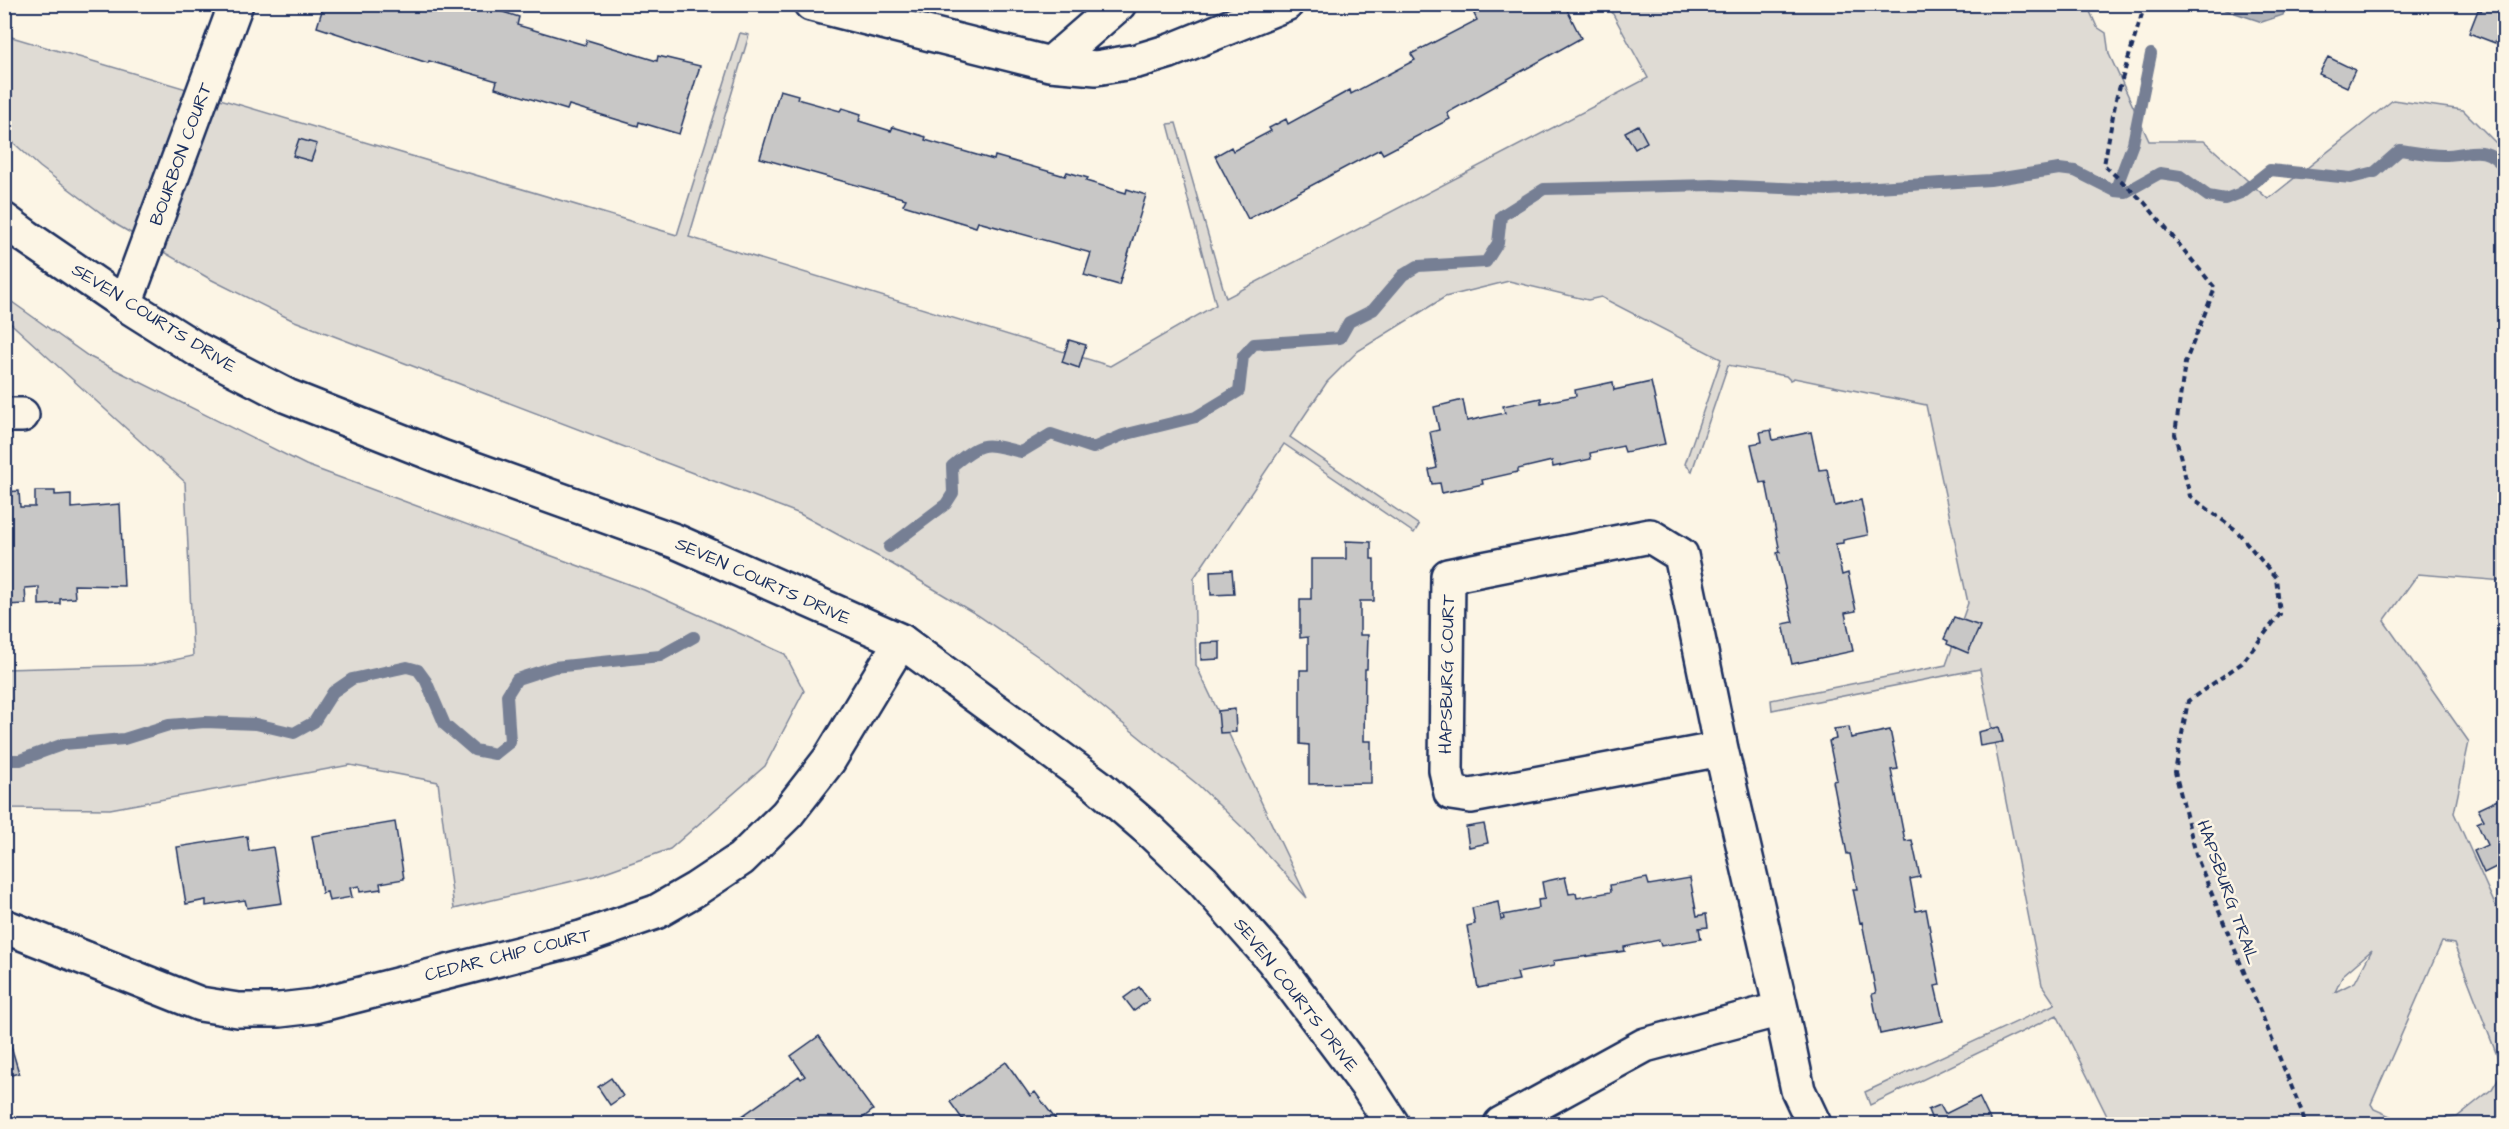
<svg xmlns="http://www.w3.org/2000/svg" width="2509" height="1129" font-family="'Architects Daughter',sans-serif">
	<rect width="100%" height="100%" fill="#fcf5e5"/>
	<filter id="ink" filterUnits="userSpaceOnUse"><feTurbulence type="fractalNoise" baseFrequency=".0167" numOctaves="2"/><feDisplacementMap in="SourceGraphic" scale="12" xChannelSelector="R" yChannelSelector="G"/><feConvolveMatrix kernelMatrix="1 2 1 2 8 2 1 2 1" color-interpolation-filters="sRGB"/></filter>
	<g filter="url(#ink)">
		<path fill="#dfdbd4" stroke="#7d8599" stroke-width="1.5" fill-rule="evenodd" d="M1608 5H2087L2097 27 2106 33 2109 54 2149 141H2204L2268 199 2393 100 2463 110 2504 151V581L2418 574 2384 621 2469 742 2454 813 2504 925V946L2498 949 2504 960V1124H2111L2057 1015 1870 1105 1865 1092 2055 1004 2042 985 1980 669 1772 710 1771 700 1946 665 1968 603 1926 405 1794 378 1790 380 1786 376 1728 365 1692 471 1685 464 1721 359 1601 297 1588 300 1509 281 1445 297 1358 351 1327 382 1290 437 1419 525 1414 533 1284 444 1194 578 1196 665 1307 898 1245 830 1197 784 1052 666 979 616 892 564 800 514 292 320 210 279 117 225 40 167 5 135V35L677 235 740 33 749 35 689 237 1110 366 1216 305 1168 124 1176 123 1226 298 1648 78ZM2442 942 2454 944 2503 1071 2492 1089 2457 1117 2406 1123 2374 1109 2371 1104ZM2372 950 2355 982 2335 992 2343 975Z
			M5 297 88 356 306 465 644 590 785 654 804 691 765 766 670 849 594 876 454 909 438 782 350 765 110 809 5 808V669L151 665 193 656 185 482 5 318Z"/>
		<path fill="#b2b4b8" stroke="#767f94" stroke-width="1.5" d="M2211 5H2287L2283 15 2262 22Z"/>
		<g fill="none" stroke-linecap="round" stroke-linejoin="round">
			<path stroke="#767f94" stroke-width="12" d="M2115 191 2133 143 2151 54
				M889 547 946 504 953 493 952 466C983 440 983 443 1021 452L1051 434 1093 448 1123 435 1196 417 1239 391 1243 356 1254 344 1340 338 1349 322 1373 310 1403 275 1418 266 1486 262 1498 243 1501 216 1544 189 1712 185 1828 190 1990 180 2059 169 2075 171 2115 191 2126 192 2160 173 2180 176 2208 196 2225 199 2241 193 2270 170 2351 178 2375 172 2400 150C2414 152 2429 155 2443 155 2470 155 2483 142 2504 167
				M4 760H20L64 744 124 739 169 725 205 722 256 724 294 733 314 722 333 692 352 679 407 667 418 670 426 681 445 725 474 750 495 754 510 742 507 695 517 679 554 667 660 656 694 637"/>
		</g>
		<path fill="#c8c7c6" stroke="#1b2f5e" stroke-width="1.5" d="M324 4H478L519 17 517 25 585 45 587 40 657 61 658 56 700 66 679 134 639 122 638 126 569 105 567 110 495 88 497 81 429 61 428 63 317 27Z
			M1492 4 1495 9 1502 4H1564L1581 38 1447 113 1450 119 1383 154 1380 149 1248 219 1215 156 1231 147 1233 151 1271 131 1269 128 1286 119 1288 124 1350 90 1351 94 1415 60 1411 54 1477 20 1474 14Z
			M2484 4H2504V24L2495 43 2469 33 2478 10 2481 11Z
			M2328 57 2355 70 2347 87 2319 74Z
			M780 90 798 95 797 99 840 111 842 108 861 114 859 121 891 131 893 127 926 137 925 140 994 160 995 156 1065 176 1067 172 1088 178 1086 181 1126 193 1127 189 1146 195 1119 285 1084 275 1091 253 978 222 976 227 903 205 906 199 760 158Z
			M1638 125 1647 142 1635 149 1625 132Z
			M299 139 317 144 311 161 293 156Z
			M1069 340 1086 345 1079 368 1062 362Z
			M1613 382 1614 390 1651 382 1665 444 1625 452 1623 446 1590 453 1591 459 1553 467 1552 461 1518 469V472L1482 480 1483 484 1442 493 1440 483 1432 484 1429 470 1437 468 1430 432 1439 430 1434 407 1463 400 1467 421 1505 413 1503 406 1541 398V403L1576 396 1575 390Z
			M1771 430 1773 440 1811 432 1819 470 1827 469 1835 506 1861 500 1868 535 1843 540V543L1835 544 1842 575 1848 573 1856 611 1845 613 1853 651 1792 664 1783 624 1793 622 1777 553 1780 552 1766 482 1760 483 1751 444 1762 442 1760 432Z
			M19 491 20 507H35V491H55V495L71 494V508L120 504 124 586 74 585 75 598 60 599V604L39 605V587L25 588 26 604 4 605V492Z
			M1346 541 1371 542V559H1374V601H1360V635H1368L1367 669H1365L1364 741H1371V783L1309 784V745L1300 744V670H1308V637L1300 638V599H1311V559H1346Z
			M1232 570 1234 594 1211 595 1210 571Z
			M1954 617 1980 626 1968 653 1947 644 1948 641 1944 639Z
			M1220 642V659L1201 660V643Z
			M1235 709 1236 732 1220 733 1218 711Z
			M1849 727 1851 738 1890 730 1898 769 1891 770 1905 841 1912 840 1920 877 1910 879 1916 911 1926 909 1940 985 1935 986 1943 1021 1880 1034 1872 994 1876 993 1862 922 1860 923 1853 889H1857L1850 854H1847L1833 781 1837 780 1829 741 1836 739 1834 729Z
			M1999 727 2003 742 1980 746 1978 732Z
			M2504 797V872L2501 874 2498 866 2484 873 2474 851 2487 845 2477 823 2484 820 2478 809Z
			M395 822 404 879 380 883 381 889 360 892 359 886 350 888 352 897 329 901 327 892 322 893 312 836Z
			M1484 824 1488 843 1469 847 1466 827Z
			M247 836 249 851 273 847 282 903 247 908 245 900 206 906V900L186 904 177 847Z
			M1565 877 1569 894 1576 893 1577 898 1611 892 1610 885 1647 878 1649 885 1690 878 1697 916 1706 914 1708 927 1699 928 1701 939 1661 946 1659 940 1624 947 1625 951 1553 961 1554 966 1517 973 1519 980 1478 988 1467 926 1475 924 1472 908 1498 902 1501 920 1504 919 1503 915 1539 908 1538 900 1545 899 1542 882Z
			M1139 987 1149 1000 1134 1011 1124 998Z
			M4 1022 19 1073 4 1077Z
			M819 1036 873 1110 855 1124H731L799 1076 801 1079 805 1076 791 1056Z
			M1006 1062 1030 1096 1035 1092 1059 1124H966L950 1102Z
			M611 1078 623 1096 610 1105 598 1087Z
			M1979 1097 1992 1124H1924L1932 1120 1928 1110 1940 1105 1945 1114Z"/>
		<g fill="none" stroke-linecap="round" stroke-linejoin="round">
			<defs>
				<path id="minor" d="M811 4 1050 64 1096 68 1137 61 1170 51 1286 4
					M1050 64 1119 4
					M125 304 236 4
					M4 415H22
					M1721 749 1471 796 1451 793 1446 770 1448 576 1650 536 1681 555 1721 749 1781 1009 1798 1090 1814 1124
					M4 926 200 1004 238 1010H280L314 1006 581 938 656 912 696 889 741 859 787 814 829 760 901 641
					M1501 1124 1645 1045 1781 1009"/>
				<path id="tertiary" d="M4 220 27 237 125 304 198 350 287 396 444 458 675 541 901 641 1097 785 1147 828 1203 881 1273 960 1366 1084 1392 1124"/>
			</defs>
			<use href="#minor" stroke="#1b2f5e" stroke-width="38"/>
			<use href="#tertiary" stroke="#1b2f5e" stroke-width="38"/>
			<path stroke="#1b2f5e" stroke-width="4" stroke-dasharray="6 4.5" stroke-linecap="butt" d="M2145 4 2116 99 2104 165 2144 202 2215 288 2185 363 2175 434 2190 496 2236 530 2276 578 2280 614 2242 663 2188 701 2175 772 2197 858 2302 1112 2305 1124"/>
			<use href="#minor" stroke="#fcf5e5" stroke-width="33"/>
			<use href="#tertiary" stroke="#fcf5e5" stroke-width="33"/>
		</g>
	</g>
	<g text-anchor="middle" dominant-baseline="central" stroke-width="5" stroke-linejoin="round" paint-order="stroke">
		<g font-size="18" fill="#1b2f5e" stroke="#fcf5e5">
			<text transform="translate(181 154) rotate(-70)">BOURBON COURT</text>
			<text transform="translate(154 318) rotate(32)">SEVEN COURTS DRIVE</text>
			<text transform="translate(763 581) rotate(24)">SEVEN COURTS DRIVE</text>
			<text transform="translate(1447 674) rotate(-89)">HAPSBURG COURT</text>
			<text transform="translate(2228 892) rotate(70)">HAPSBURG TRAIL</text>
			<text transform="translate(508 955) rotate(-14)">CEDAR CHIP COURT</text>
			<text transform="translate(1296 995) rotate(52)">SEVEN COURTS DRIVE</text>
		</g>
	</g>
	<rect width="2509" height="1129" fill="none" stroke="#fcf5e5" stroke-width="24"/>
	<rect x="12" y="12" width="2485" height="1105" fill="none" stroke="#1b2f5e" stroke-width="2" filter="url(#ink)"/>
</svg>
